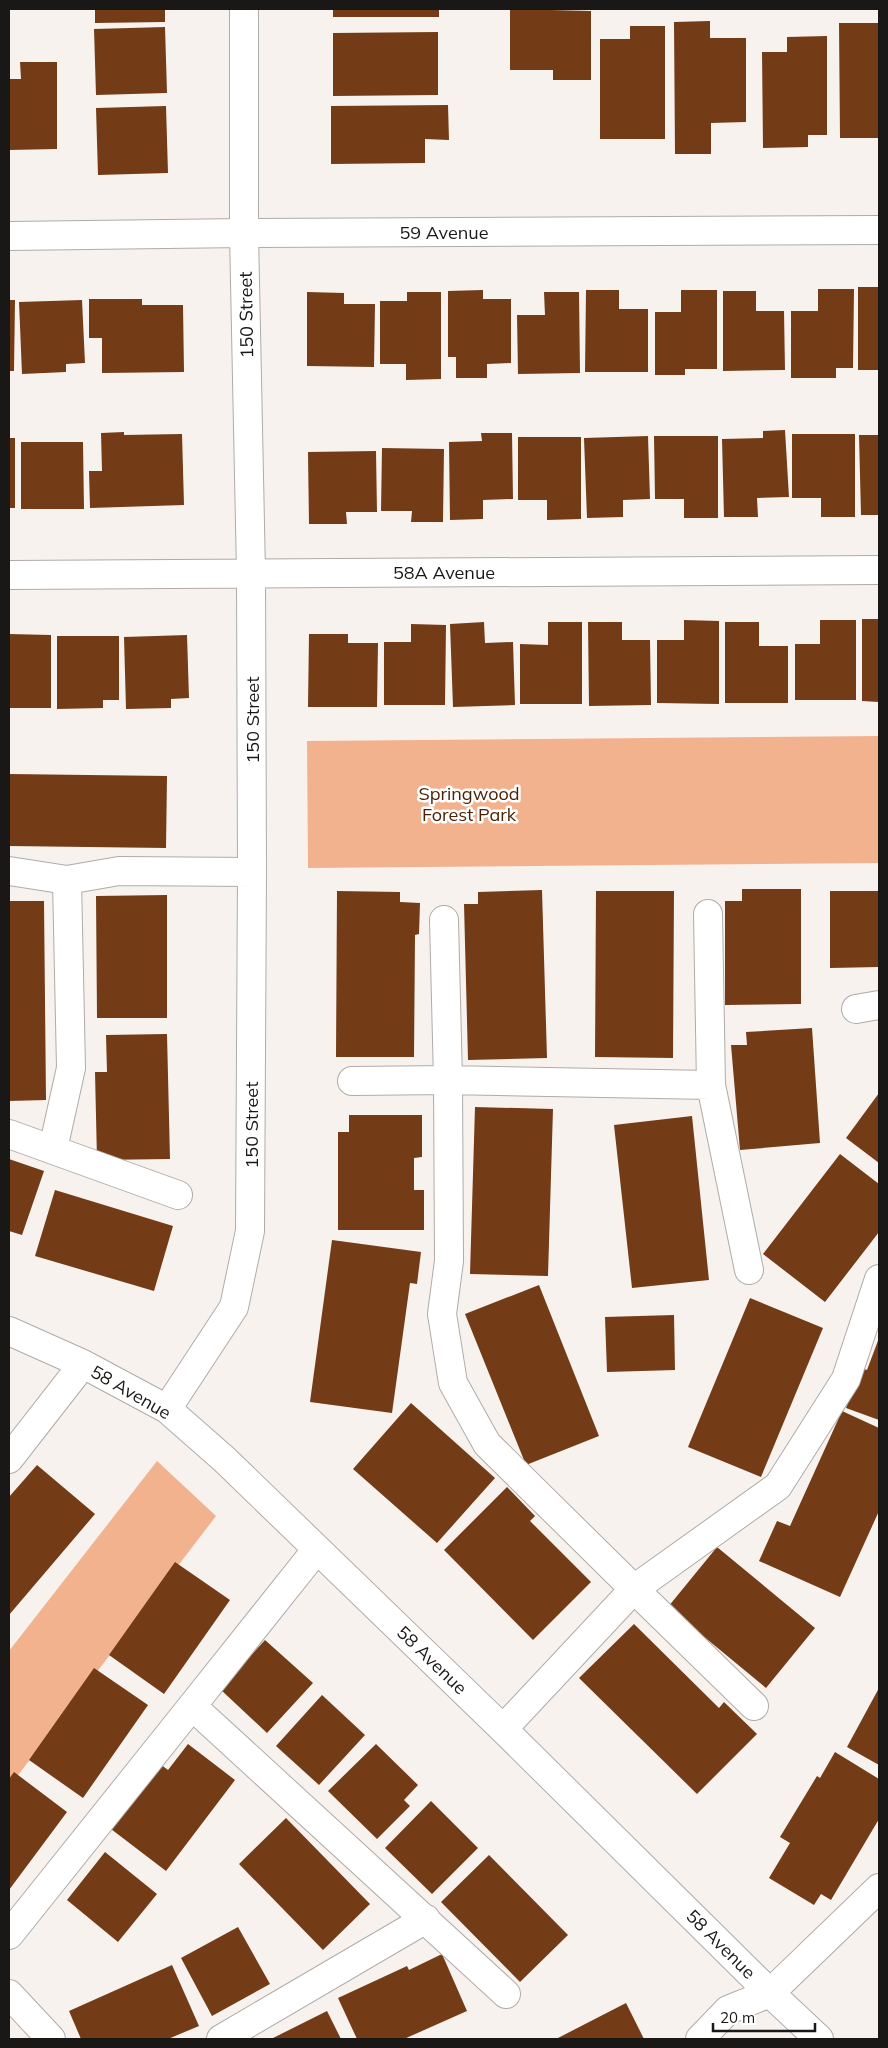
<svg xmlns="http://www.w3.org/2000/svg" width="888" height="2048" font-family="Mulish,sans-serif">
	<rect width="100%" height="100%" fill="#f8f2ef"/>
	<path fill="#f2b28d" d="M879 736V863L308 868 307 741Z
		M157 1461 216 1516 9 1787V1651Z"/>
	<path fill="#733b16" d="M95 9H165V22L95 23Z
		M333 9H439V17H333Z
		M510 9 591 11V80H553V70H510Z
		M710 21V38H746V122L711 123V154H675L674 22Z
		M839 23H879V138H840Z
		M630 26H665V139H600V39H630Z
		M165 27 167 93 96 95 94 29Z
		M438 32V95L333 96V33Z
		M827 36V135H808V147L763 148 762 52H787V37Z
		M20 62H57V149L9 150V79H21Z
		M448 105 449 140 425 139V163L331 164V106Z
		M166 106 168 173 98 175 96 108Z
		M858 287H879V370H858Z
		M818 289H854L853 368H836V378H791V311H818Z
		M483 290V299H511V363L487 364V378H456V357H448V291Z
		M586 290H619V309H648V372H585Z
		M681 290H717V369H685V375H655V312H681Z
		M723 291H756V311H784L785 370 723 371Z
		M307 292 344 293V304H375L374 367 307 366Z
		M407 292H441V379L406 380V364H380V301H407Z
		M544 292H579L580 373 518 374 517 315H545Z
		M89 299H142V305H183L184 372 102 373V338H89Z
		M9 300H15L14 371H9Z
		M82 300 85 363 66 364V372L22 374 19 302Z
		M785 430 789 497 757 498 758 517H724L722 439 763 438V431Z
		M124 432V435L182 434 184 505 90 508 89 471H102L101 433Z
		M481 433H512L513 499 483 500V519L450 520 449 442 482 441Z
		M792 434H855V517H821V498H792Z
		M859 435H879V515H861Z
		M648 436 650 499 623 500V517L587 518 584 438Z
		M654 436H718V518H684V499H655Z
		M518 437H581V519L547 520V500H518Z
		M9 438H15V508H9Z
		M21 442H83L84 509H21Z
		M382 448 444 449 443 522H411L412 511H381Z
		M376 451 377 512H346L347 524H309L308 452Z
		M862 619H879V702L862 701Z
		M684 620 719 621V704L657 703V640H684Z
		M820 620H856V700H795V644H820Z
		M484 622 485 643 513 642 515 705 453 707 450 624Z
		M548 622H582V704H520V644L548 645Z
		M588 622H622V640H650L651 705 589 706Z
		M725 622H759V646H788V703H725Z
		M411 624 446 625 445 705H384V642H411Z
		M9 634 51 635V708H9Z
		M309 634H348V643H378L377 707H308Z
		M187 635 189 698 171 699V708L126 709 124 637Z
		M57 636H119V700H103V708L57 709Z
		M9 774 167 776 166 848 9 846Z
		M742 889H801V1004L725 1005V901H742Z
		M542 890 547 1058 468 1060 464 904H478V892Z
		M337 891 400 892V902L420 903 419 934 415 935 414 1057H336Z
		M596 891H674L673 1058 595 1057Z
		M830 891H879V967L830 968Z
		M167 895V1018H97L96 896Z
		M9 901H44L46 1100 9 1101Z
		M812 1028 820 1143 740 1150 731 1045H747L746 1032Z
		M167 1034 170 1159 97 1160 95 1072H107L106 1035Z
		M879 1093V1163L846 1138Z
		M475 1107 553 1109 548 1276 470 1274Z
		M349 1115H422V1157L414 1158V1190H424V1230H338V1132H349Z
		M692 1116 709 1280 632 1288 614 1125Z
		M840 1154 879 1184V1232L825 1302 763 1254Z
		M9 1159 44 1171 22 1235 9 1231Z
		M55 1190 173 1226 154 1291 35 1256Z
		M332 1240 421 1252 417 1284 410 1283 392 1413 310 1402Z
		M539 1285 599 1436 526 1465 465 1314Z
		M750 1298 823 1328 761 1477 688 1447Z
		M674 1315 675 1370 607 1372 605 1317Z
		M879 1338V1420L846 1408 861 1368 867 1370Z
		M411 1403 495 1478 437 1543 353 1469Z
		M842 1411 879 1428V1511L840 1597 759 1561 777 1521 790 1526Z
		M37 1465 95 1514 9 1615V1497Z
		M507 1487 535 1516 530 1521 591 1582 533 1640 444 1550Z
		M717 1547 815 1628 766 1688 668 1607Z
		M175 1562 230 1600 164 1694 109 1655Z
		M634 1624 719 1708 724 1702 757 1734 697 1794 579 1678Z
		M265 1640 313 1683 267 1733 220 1689Z
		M94 1668 148 1705 83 1798 29 1760Z
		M879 1688V1765L847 1747Z
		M322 1695 365 1735 319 1785 276 1746Z
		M188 1744 235 1780 166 1871 111 1829 160 1764 168 1770Z
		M376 1744 418 1785 404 1800 410 1806 377 1839 328 1791Z
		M835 1752 879 1779V1819L831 1900 821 1894 814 1905 769 1878 790 1843 780 1837 817 1776 820 1778Z
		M14 1772 67 1812 9 1890V1779Z
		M431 1801 478 1848 432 1894 385 1848Z
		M286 1818 370 1904 323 1950 239 1864Z
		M105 1852 157 1894 118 1942 67 1900Z
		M489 1855 568 1935 520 1982 441 1902Z
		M238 1927 270 1984 212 2016 181 1958Z
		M442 1954 467 2011 404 2039H357L338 1998 407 1966 409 1970Z
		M172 1965 199 2026 168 2039H81L69 2011Z
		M626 2003 644 2039H556Z
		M327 2011 341 2039H271Z"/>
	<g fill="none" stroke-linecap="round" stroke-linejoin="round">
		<defs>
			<path id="minor" d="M9 236 244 233 879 230
				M9 575 879 570
				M9 871 67 880 119 871 252 872
				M708 914 711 1085 749 1270
				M444 920 448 1080 449 1261 442 1314 453 1383 487 1444 634 1589 503 1729
				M856 1009 879 1005
				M352 1081 448 1080 711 1085
				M9 1134 178 1195
				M53 1149 71 1068 67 880
				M9 1331 83 1364 167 1409 224 1459 503 1729 770 1993 819 2039
				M167 1409 234 1307 250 1231 252 872 251 573 244 233V9
				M9 1459 83 1364
				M317 1549 192 1706 506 1994
				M754 1706 634 1589 778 1486 846 1379 879 1279
				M9 1935 192 1706
				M9 1994 51 2039
				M221 2039 426 1919
				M700 2039 728 2010 770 1993 879 1888"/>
		</defs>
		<use href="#minor" stroke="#b0aba8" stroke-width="30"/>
		<use href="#minor" stroke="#fff" stroke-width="28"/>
	</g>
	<g text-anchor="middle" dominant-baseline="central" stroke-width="5" stroke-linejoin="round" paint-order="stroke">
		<g font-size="18" fill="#1a1817" stroke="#fff">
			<text x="444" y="232">59 Avenue</text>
			<text transform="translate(246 315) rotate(-91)">150 Street</text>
			<text x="444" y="572">58A Avenue</text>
			<text transform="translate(252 720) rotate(-90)">150 Street</text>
			<text transform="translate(251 1125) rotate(-90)">150 Street</text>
			<text transform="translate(131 1392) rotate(30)">58 Avenue</text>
			<text transform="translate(432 1660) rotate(44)">58 Avenue</text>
			<text transform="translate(721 1944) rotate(45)">58 Avenue</text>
		</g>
		<g font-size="18" fill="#4c2205" stroke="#fff">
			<text x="469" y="793">Springwood<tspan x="469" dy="21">Forest Park</tspan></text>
		</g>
	</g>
	<rect width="888" height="2048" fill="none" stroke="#1a1817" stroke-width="20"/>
	<path d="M713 2023v8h102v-8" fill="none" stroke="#1a1817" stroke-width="2.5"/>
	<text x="720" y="2023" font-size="15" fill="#1a1817" stroke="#ffffff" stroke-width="4" paint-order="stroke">20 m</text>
</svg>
